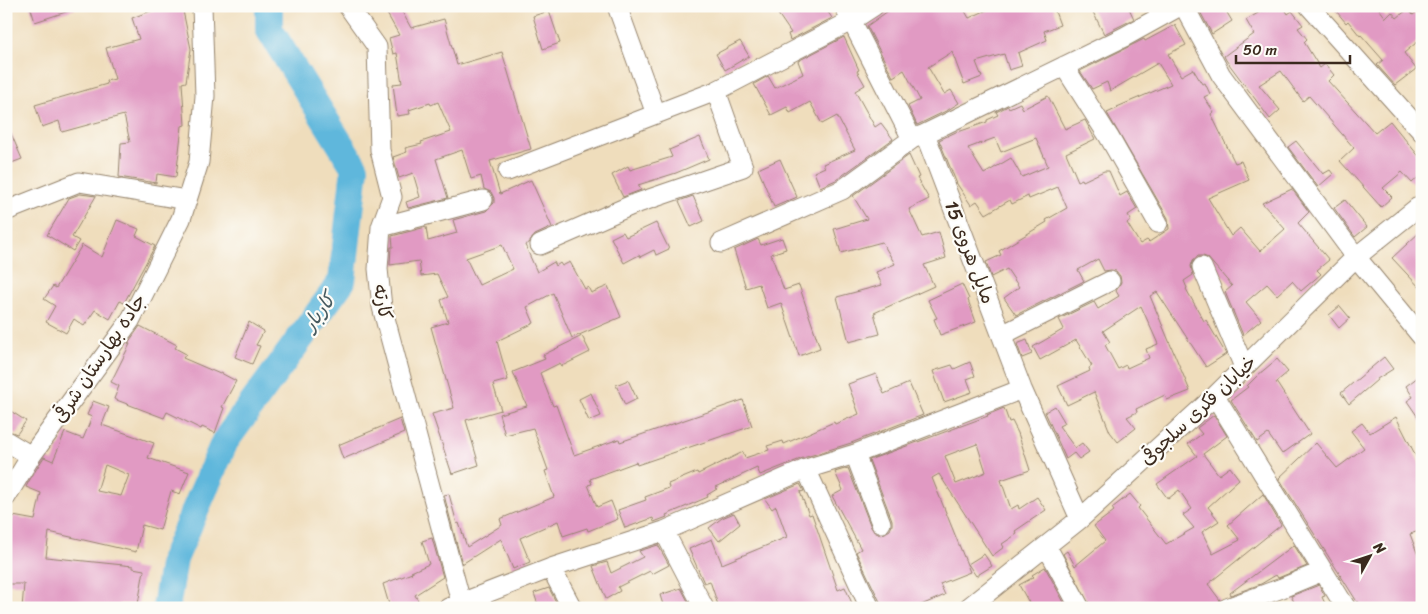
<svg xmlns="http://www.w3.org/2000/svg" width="1428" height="614" font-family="Sriracha,'Playpen Sans Arabic',sans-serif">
	<rect width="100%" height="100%" fill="#fdfcf7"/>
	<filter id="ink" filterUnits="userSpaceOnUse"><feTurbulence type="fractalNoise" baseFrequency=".02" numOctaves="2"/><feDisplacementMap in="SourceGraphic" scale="10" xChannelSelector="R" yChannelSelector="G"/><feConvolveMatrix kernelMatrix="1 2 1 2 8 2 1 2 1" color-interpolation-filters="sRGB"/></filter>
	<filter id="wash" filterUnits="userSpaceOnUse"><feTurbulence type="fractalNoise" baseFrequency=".0096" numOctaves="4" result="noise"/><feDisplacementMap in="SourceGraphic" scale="20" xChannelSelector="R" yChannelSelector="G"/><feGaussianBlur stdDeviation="1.12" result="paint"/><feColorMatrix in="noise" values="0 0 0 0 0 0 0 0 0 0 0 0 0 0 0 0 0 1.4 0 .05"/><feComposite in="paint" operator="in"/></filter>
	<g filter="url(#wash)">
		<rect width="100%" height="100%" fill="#efddbc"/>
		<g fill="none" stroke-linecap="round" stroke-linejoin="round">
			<path stroke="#5eb7dc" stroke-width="28" d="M166 608 174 559 225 441 342 281 355 168 269 29V6"/>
		</g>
		<g id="blocks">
			<path fill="#e19ac3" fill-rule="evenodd" d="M30 6H75V9L35 22Z
				M164 6H182L191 49 186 82 182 83 185 125 182 126 176 177 157 174 156 183 119 177 121 143 130 142 124 115 62 132 59 121 42 127 35 105 107 84 106 81 115 79 106 48 139 39 132 18Z
				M392 6H399L411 28 444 19 457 65 502 52 531 149 490 161 500 194 531 180 552 227 535 235 529 243 525 245 537 272 554 262 556 266 560 263 562 266 570 262 585 289 588 287 591 293 608 286 621 317 572 338 553 293 527 307 534 323 497 341 508 380 493 384 501 410 466 420 479 465 452 474 432 414 454 408 431 327 448 322 441 300 448 297 437 274 421 276 419 261 390 265 391 247H393L392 236 426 227 428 241 457 233 453 220 486 211 494 203V198L491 192 484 189 481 176 471 179 462 150 436 159 448 198 408 208 406 202 420 197 413 173 399 178 393 157 407 152 405 148 422 144 421 142 451 132 438 102 431 105 430 103 409 110 410 114 397 116 393 84 402 83 397 53 393 54 389 38 399 35 385 10ZM502 245 513 269 479 285 466 258Z
				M783 6H824L832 18 790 40 788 34 791 33 776 11Z
				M895 6H962L969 18 996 6H1053L1060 25 1044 31 1047 40 1018 53 1022 66 1009 70 1004 54 976 62 982 77 964 84 952 52 928 67 944 94 951 90 959 103 948 110 917 125 908 106 920 100 904 70 893 77 867 26Z
				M1090 6H1128L1134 19 1104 34Z
				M1197 6H1223L1232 21 1212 34Z
				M1270 6H1283L1288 14 1292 11 1303 25 1298 28 1307 39 1304 42 1320 68 1325 64 1334 75 1328 81 1375 133 1390 121 1422 160V174L1412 183 1402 172 1383 188 1392 197 1381 207 1340 161 1354 148 1309 96 1303 101 1281 71 1259 85 1280 110 1270 119 1226 60 1224 56 1254 34 1246 20Z
				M1332 6H1377L1386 18 1392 12 1397 18 1408 9 1413 15 1422 8V38L1404 53 1416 69 1395 85 1377 65 1383 60 1361 35 1360 36 1348 21 1346 23Z
				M549 11 560 43 543 49 533 16Z
				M1175 25 1186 45 1168 54 1181 76 1193 69 1202 84 1205 83 1210 94 1204 97 1214 112 1211 114 1235 163 1241 161 1249 180 1208 198 1231 236 1240 228 1260 251 1285 229 1262 203 1292 189 1309 212 1298 223 1329 260 1317 270 1321 274 1301 291 1292 281 1277 295 1267 284 1246 302 1261 320 1243 335 1225 292 1232 286 1208 258 1203 256H1198L1193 260 1191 266 1193 275 1184 281 1187 288 1186 289 1204 321 1206 320 1226 354 1206 367 1157 292 1150 296 1190 391 1167 400 1165 395 1136 409 1137 412 1127 417 1136 428 1118 442 1110 432 1094 392 1067 405 1058 386 1090 371 1089 368 1092 366 1076 340 1040 360 1033 347 1064 329 1059 319 1094 302 1098 309 1119 296 1116 291 1121 282 1120 276 1116 271 1111 270 1104 271 1098 259 1078 270 1084 281 1016 315 1004 298 1019 287 1007 269 991 277 986 262 1001 255 999 251 1047 222 1046 220 1067 208 1058 187 1029 199 1028 196 1012 204 1010 200 986 214 977 201 971 205 957 184 939 140 958 131V132L987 122V120L998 115 996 112 1008 106 1009 108 1020 103 1023 109 1048 96 1065 129 1085 120 1095 139 1066 153 1078 181 1082 179 1083 181 1104 171H1109L1120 196 1127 192 1137 209 1128 215 1131 220 1127 223 1140 244 1147 240 1149 242 1169 229 1168 218 1107 113 1118 108 1117 107 1171 84 1158 63 1110 91 1107 82 1092 89 1080 71 1144 39 1145 41ZM995 138 1001 152 1036 138 1048 166 1022 177 1011 158 984 174 968 148ZM1141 306 1158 344 1146 349 1149 358 1127 368 1126 365 1118 369 1105 345 1110 342 1103 331Z
				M844 37 859 70 857 71 865 85 855 91 875 127 881 123 893 139 836 180 820 187 814 172 825 167 823 164 855 150 837 116 822 124 810 102 790 113 787 107 771 115 754 84 768 76 775 88 803 74 798 61Z
				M740 41 749 56 725 70 716 54Z
				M6 122 22 159 6 165Z
				M700 137 709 159 676 173 638 185 641 190 623 197 612 175 628 166 630 170 672 157 669 150Z
				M1296 141 1323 174 1330 170 1333 174 1318 187 1288 147Z
				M909 155 919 177 917 178 929 199 909 209 922 237 939 232 946 258 924 265 934 286 874 313 880 334 849 342 837 297 882 285 876 272 895 264 882 242 841 253 834 229 867 219 853 196Z
				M780 159 797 197 774 207 758 169Z
				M80 194 96 196 72 237 79 241 73 251 47 235 69 198Z
				M693 196 704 221 691 227 679 201Z
				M1345 200 1367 227 1355 237 1334 208Z
				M117 220 139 229 136 236 155 246 124 303 120 301 110 319 95 310 84 326 74 319 66 333 46 322 55 306 44 299 53 286 56 288 82 245 102 257Z
				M656 223 669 249 656 255 654 250 640 257 639 255 624 263 611 238 623 232 626 237Z
				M1422 230V290L1392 258Z
				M782 238 786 249 771 254 784 290 799 285 820 348 799 356 781 303 767 308 759 284 746 288 734 250 758 239 761 245Z
				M962 284 969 299 968 300 976 322 940 335 934 319 937 318 928 300Z
				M1340 306 1350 318 1339 328 1329 315Z
				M249 322 264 331 256 345 260 346 252 364 235 357Z
				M140 326 177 345 175 348 186 354 183 358 220 374 221 373 236 381 222 407 224 408 215 433 202 427 201 429 167 412 164 418 114 399 119 386 111 382 130 344 128 343Z
				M582 336 590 352 562 366 560 363 540 373 553 406 556 405 574 455 619 439 620 442 743 400 752 426 637 465 636 462 590 479 592 484 588 485 597 507 611 501 618 519 588 531 587 528 563 536 558 521 520 538 530 562 513 569 501 539 462 564 444 495 449 494 457 524 459 523 467 547 502 525 500 519 554 497 545 471 548 470 533 428 505 435 499 414 527 406 513 372 545 359 543 355Z
				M1027 340 1032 354 1022 358 1017 344Z
				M1384 357 1393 369 1377 379V380L1349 404 1341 393Z
				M1277 359 1288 372 1276 382 1310 434 1282 454 1268 434 1257 442 1231 400 1248 387 1247 386 1258 375Z
				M970 362 975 376 967 379 972 392 944 402 933 371 952 365 954 369Z
				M876 374 884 394 909 383 923 415 851 443 803 458 760 475 757 468 716 487 717 489 707 495 708 497 666 515 667 517 654 522 653 518 625 528 618 510 646 500 645 497 669 488 668 484 697 472 698 474 743 452 745 458 769 450 767 446 783 441 784 444 834 422 835 424 859 414 848 384Z
				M1422 374V423L1407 401 1413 397 1406 386Z
				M628 380 637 399 625 405 616 385Z
				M591 393 601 416 589 421 579 399Z
				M93 401 109 407 102 425 154 443 148 458 189 472 180 494 171 491 160 530 142 525 136 552 49 532 46 557 133 566V568L144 570 138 604H120V608H22L24 584H6V547H8L13 516 35 520 41 493 26 487 29 481 44 457 53 461 65 432 83 439 92 417 87 415ZM105 465 129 475 121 496 97 491Z
				M1055 406 1065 423 1059 426 1075 448 1082 443 1089 452 1079 459 1074 453 1066 459 1045 412Z
				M6 408 26 421 17 434 6 430Z
				M1004 408 1009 422 1012 421 1018 433 1030 470 1001 480 1011 509 1018 505 1019 509 1037 497 1046 510 1015 531 1017 534 1002 544 1004 547 992 556 939 474 932 478 970 572 940 584 945 595 914 608H883L856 552 861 549 832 496 843 490 835 472 848 468 871 527 874 532 879 534 885 533 890 530 892 525V520L869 460 988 416 987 415ZM977 444 986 472 956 484 945 456Z
				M1214 415 1227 436 1203 454 1219 475 1230 467 1239 479 1208 507 1219 521 1202 532 1213 554 1240 540 1228 525 1263 494 1281 525 1208 584 1220 600 1216 608H1091L1063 554 1067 551 1075 566 1105 541 1094 526 1114 511 1112 508 1130 494 1140 506 1138 508 1166 544 1194 528 1183 515 1192 509 1179 490 1168 499 1157 484 1197 456 1188 444 1202 434 1197 428Z
				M1396 417 1422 468V530L1410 534 1422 566V608H1361L1279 478 1316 443 1337 468 1364 448 1351 431 1362 423 1370 433Z
				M400 419 404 433 343 459 338 445Z
				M800 484 804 491 800 492 809 515 812 514 838 590 845 587 854 608H719L710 581 704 583 689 549 712 539 722 564 787 537 776 506 772 509 765 499Z
				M734 513 740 524 719 541 709 528 722 518Z
				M432 538 443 577 415 595 422 608H390L383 584 412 573 411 572 429 564 422 541Z
				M658 545 669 565 652 574 650 571 618 587 620 591 606 599 593 566 607 562 611 573 643 557 639 551Z
				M1294 545 1307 566 1278 578 1276 575 1261 584 1231 595 1230 593Z
				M984 554 992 566 976 576 968 564Z
				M1045 567 1067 608H1032L1019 585 1034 577 1032 575Z
				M1319 585 1325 596 1322 597 1327 608H1297L1291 596Z
				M549 588 559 608H539L534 593Z
				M681 588 689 603 676 608H664L660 595Z"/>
		</g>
	</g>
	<g filter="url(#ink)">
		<use href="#blocks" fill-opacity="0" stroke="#95846d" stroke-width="1"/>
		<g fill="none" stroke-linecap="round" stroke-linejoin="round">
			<defs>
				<path id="minor" d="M348 6 377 47 380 150 392 197 381 227 378 269 382 307 461 602
					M617 6 656 114
					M844 6 912 139 925 134 1022 389 1080 519
					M1184 6 1221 75 1356 257 1422 337
					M1309 6 1422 132
					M1064 66 1109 137 1158 223
					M925 134 1124 37 1180 6
					M508 171 716 91 851 21 874 6
					M6 211 79 182 187 200
					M381 227 483 200
					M721 243 842 190 912 139
					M540 245 632 205 743 167 716 91
					M1202 267 1244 367
					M1002 335 1110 281
					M1215 396 1346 608
					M6 441 31 456
					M855 454 881 523
					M806 469 870 608
					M6 497 31 456 130 321 181 219 199 162 205 96 202 6
					M664 531 704 608
					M1047 547 1080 608
					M551 568 572 608
					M448 608 551 568 664 531 806 469 855 454 1022 389
					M968 608 1080 519 1215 396 1356 257 1422 204
					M1227 608 1282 588 1323 571"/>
			</defs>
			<use href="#minor" stroke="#95846d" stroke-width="21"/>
			<use href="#minor" stroke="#fff" stroke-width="19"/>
		</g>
	</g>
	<g text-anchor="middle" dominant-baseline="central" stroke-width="4.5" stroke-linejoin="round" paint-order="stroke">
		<g font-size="19" fill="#3b2a1e" stroke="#fdfcf7">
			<text transform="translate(970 252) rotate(69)">مایل هروی 15</text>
			<text transform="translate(383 302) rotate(80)">کارته</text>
			<text transform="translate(99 358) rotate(-56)">جاده بهارستان شرقی</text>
			<text transform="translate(1198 410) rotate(-43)">خیابان فکری سلجوقی</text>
		</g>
		<g font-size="20" font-style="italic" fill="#475b60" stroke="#fdfcf7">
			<text transform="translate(319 312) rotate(-54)">کاربار</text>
		</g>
	</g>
	<rect width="1428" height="614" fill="none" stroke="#fdfcf7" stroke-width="25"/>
	<g transform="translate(1370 556) rotate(50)" stroke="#fdfcf7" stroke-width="4" paint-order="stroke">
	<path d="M0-4L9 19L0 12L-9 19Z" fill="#3b2a1e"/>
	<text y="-8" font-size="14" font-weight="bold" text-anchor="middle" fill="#3b2a1e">N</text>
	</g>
	<path d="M1236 55v8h114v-8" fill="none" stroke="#3b2a1e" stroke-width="2.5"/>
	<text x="1243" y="55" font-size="15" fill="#3b2a1e" stroke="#fdfcf7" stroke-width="4" paint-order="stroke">50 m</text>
</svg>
